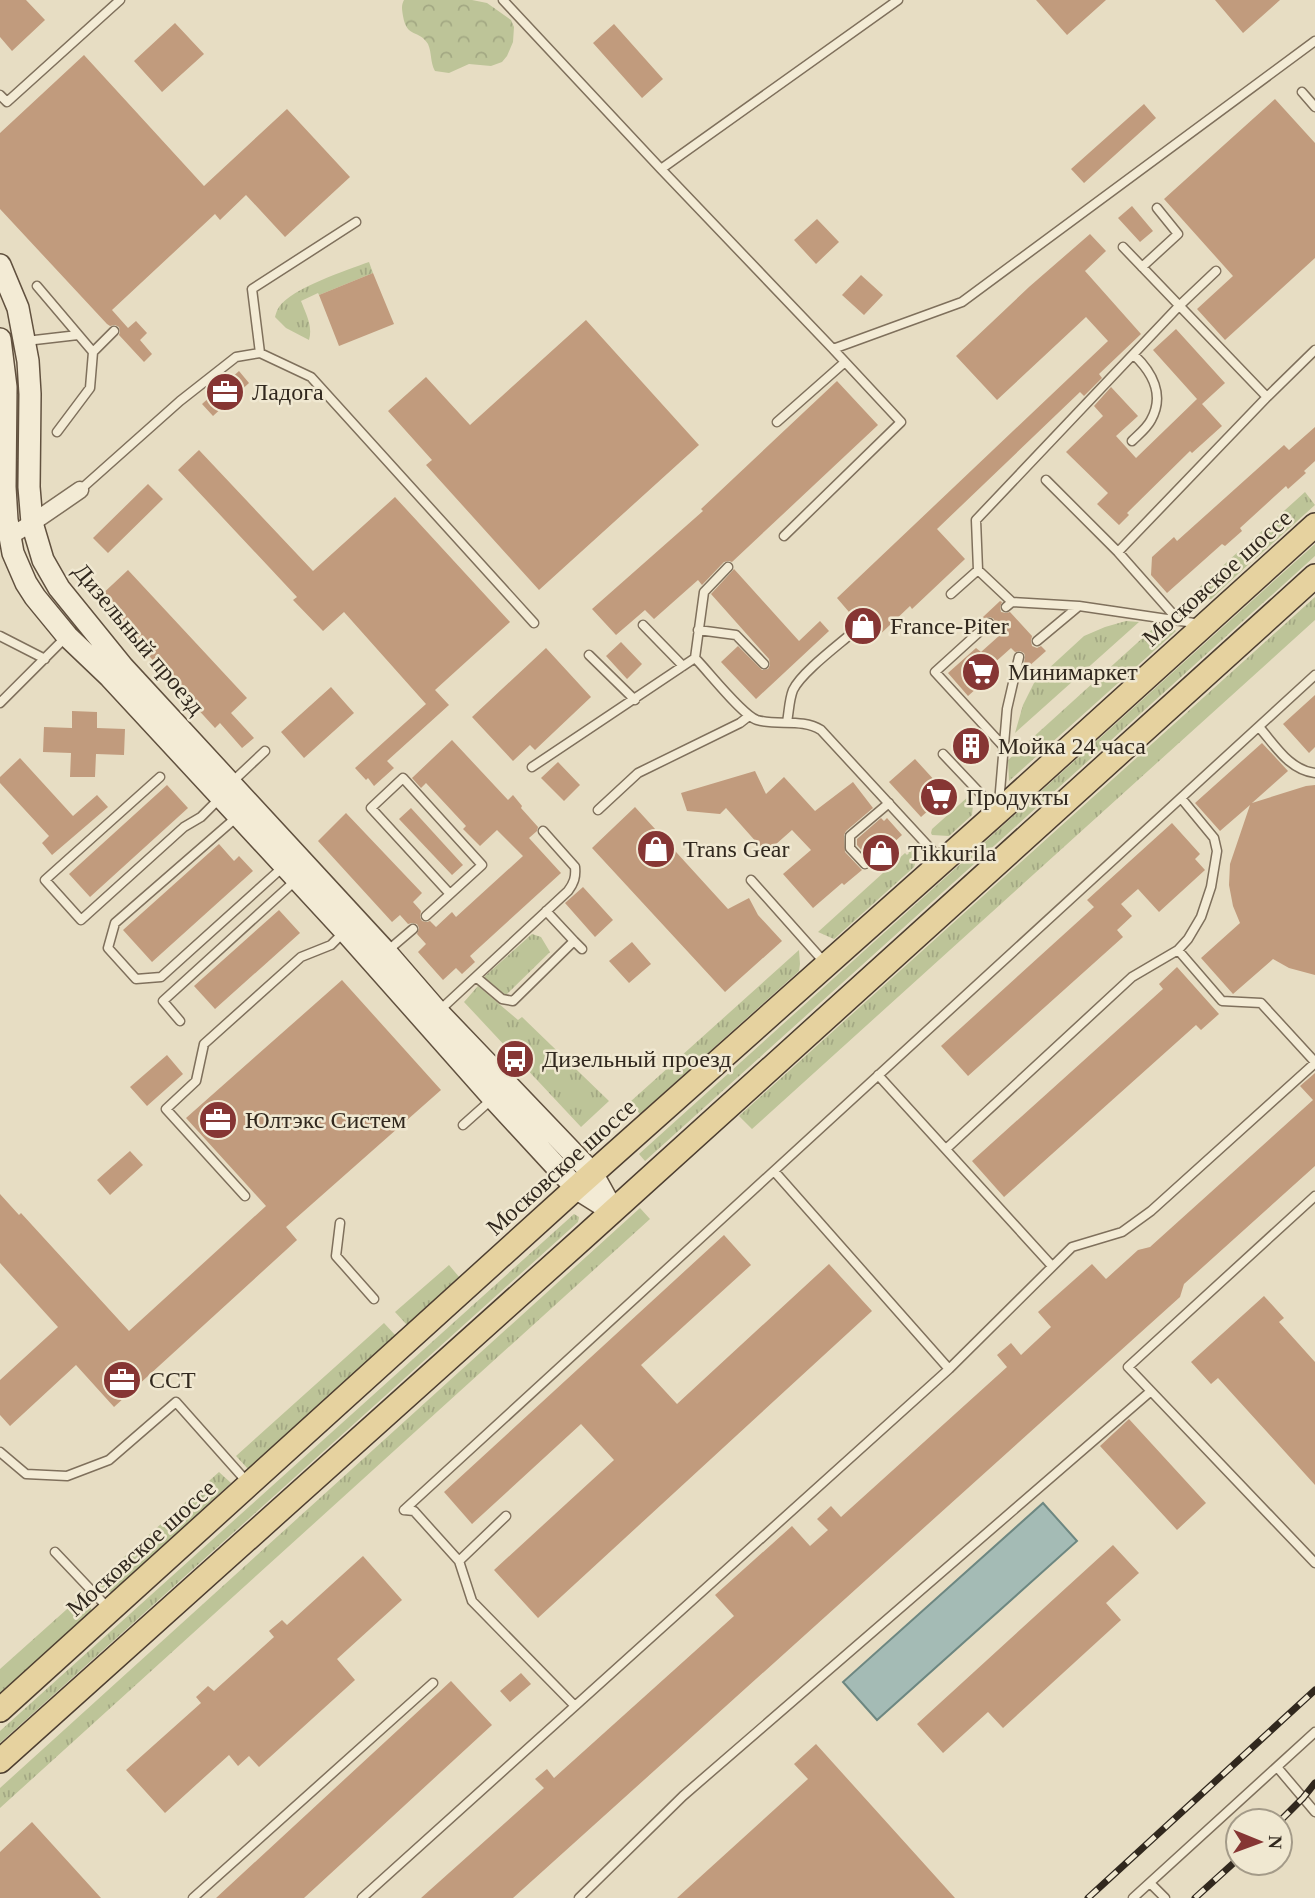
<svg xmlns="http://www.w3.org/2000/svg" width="1315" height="1898" font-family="Georgia,serif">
	<defs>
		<pattern id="grass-tufts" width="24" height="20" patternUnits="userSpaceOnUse" patternTransform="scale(1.75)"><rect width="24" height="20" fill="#bdc498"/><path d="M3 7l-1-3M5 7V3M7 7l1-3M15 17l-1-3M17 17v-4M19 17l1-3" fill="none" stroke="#a3a883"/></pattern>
		<pattern id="forest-crowns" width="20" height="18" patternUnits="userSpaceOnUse" patternTransform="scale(1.75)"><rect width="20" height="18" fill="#bdc498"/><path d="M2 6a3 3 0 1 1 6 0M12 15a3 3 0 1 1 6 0" fill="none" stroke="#a3a883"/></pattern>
	</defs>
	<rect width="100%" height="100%" fill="#e7ddc3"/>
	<path fill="url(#grass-tufts)" d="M369 262 373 273 319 295 318 293 301 301C306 314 313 326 309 340L286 328 275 317C276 313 277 310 279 307 292 288 347 270 369 262Z
		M1305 492 1315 505 1255 559 1244 547Z
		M1315 544V556L645 1161 639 1154Z
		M1240 550 1251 562 1211 599 1189 597Z
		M1315 597V620L752 1129 739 1116Z
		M1126 621 1139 622 1015 733 1023 705 1035 681 1084 636 1105 627Z
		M1158 624 1171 627 1176 631 1009 781 1008 760Z
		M970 795 973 805 972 815 949 836 932 835 931 833 932 829Z
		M917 843 919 853 914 867 834 939 818 932 905 853 907 855 909 853 908 851Z
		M532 934 541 937 550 952 506 995 484 977Z
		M799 950 800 964 799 971 640 1114 630 1102Z
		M478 986 518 1020 522 1017 609 1101 581 1127 464 1002Z
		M640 1208 650 1219 0 1808V1788Z
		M574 1214 579 1217 578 1222 0 1743V1731Z
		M449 1265 460 1278 407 1325 395 1312Z
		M384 1323 396 1336 248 1469 236 1456Z
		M219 1472 231 1483 112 1593 95 1583Z
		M85 1593 92 1611 0 1694V1669Z"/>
	<path fill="url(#forest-crowns)" d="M404 0H472L487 3 511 20 514 27 513 42 507 56 502 62 491 66 469 64 449 73 435 71C430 62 432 53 428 44 419 29 407 39 403 16 402 9 401 6 404 0Z"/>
	<path fill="#a4bbb5" stroke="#6d8781" stroke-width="2" d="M1043 1503 1077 1541 877 1720 843 1682Z"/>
	<path fill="#c19b7d" d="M0 0H26L45 20 12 51 0 37Z
		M1036 0H1106L1067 35Z
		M1215 0H1280L1243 33Z
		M175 23 204 54 162 92 134 61Z
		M614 24 663 79 642 98 593 43Z
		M84 55 204 186 287 109 350 177 285 237 246 195 220 220 215 214 112 310 128 328 136 321 147 333 140 340 152 354 144 362 119 335 120 332 119 327 115 325 110 326 107 324 0 209V133Z
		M1275 99 1315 143V258L1225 340 1197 309 1233 276 1164 199Z
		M1144 104 1156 118 1084 183 1071 169Z
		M1132 206 1153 231 1140 242 1118 218Z
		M817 219 839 242 816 264 794 240Z
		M1090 234 1106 251 1085 271 1141 334 1099 374 1102 378 1084 396 1080 392 937 529 965 559 912 609 910 606 873 641 848 615 849 612 837 598 1108 341 1086 317 997 400 956 356 1029 287Z
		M373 273 394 324 339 346 319 295Z
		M861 275 883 295 864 315 842 295Z
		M586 320 699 445 539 590 426 465 432 460 388 411 426 377 470 425Z
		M1176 329 1225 383 1202 404 1222 426 1192 453 1190 451 1127 513 1129 515 1119 525 1097 504 1108 493 1066 452 1103 416 1094 406 1111 387 1138 416 1116 436 1136 458 1197 399 1153 350Z
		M239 371 249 383 213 416 202 404Z
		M837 381 878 425 732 562 729 561 724 562 702 585 698 580 654 619 645 610 616 635 592 609 703 511 701 509Z
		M1315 427V461L1304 471 1306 473 1288 489 1286 486 1240 528 1242 531 1225 546 1222 544 1167 593 1151 575 1152 557 1174 537 1177 541 1284 445 1289 450Z
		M199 450 313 571 395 497 510 622 435 690 449 705 387 761 394 768 374 786 368 778 366 780 355 768 426 704 344 612 323 631 293 600 297 597 178 470Z
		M148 484 163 499 108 553 93 538Z
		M734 569 799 641 820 621 829 631 756 699 721 662 738 646 762 670 768 669 770 665 769 659 711 594Z
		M128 570 247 698 231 713 254 738 242 748 220 723 215 728 97 599Z
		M1000 601 1002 602 1000 607 1001 612 1006 613 1010 612 1032 636 1031 641 1032 646 1037 648 1041 646 1046 651 1028 667 1024 663 1025 656 1024 653 1020 651 1015 652 1011 648 992 665 997 670 968 696 948 673 976 648 981 652 1000 635 993 628 995 624 994 619 990 617 984 618 983 617Z
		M621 642 642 664 627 679 606 656Z
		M546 648 591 697 535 750 530 745 513 761 472 717Z
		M331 687 354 713 304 758 281 732Z
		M1315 695V747L1309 753 1283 724Z
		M72 711 97 712V728L125 729 124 755 96 754 95 777H70L71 753 43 752 44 727 72 728Z
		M968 727 990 751 975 765 953 741Z
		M452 740 508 800 513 795 522 806 521 808 538 827 537 831 529 838 561 873 470 956 475 962 462 974 456 968 443 980 418 952 426 944 417 934 419 928 417 924 412 923 408 924 400 915 392 922 318 841 346 813 422 893 413 902 421 911 420 917 422 921 427 922 430 921 436 927 452 912 456 917 523 856 497 830 480 846 463 829 466 826 426 783 421 788 412 778Z
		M1262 743 1288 771 1252 803 1306 786 1315 785V975L1289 968 1273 959 1233 994 1201 958 1240 923 1233 906 1229 885 1230 864 1250 805 1220 831 1195 803Z
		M20 758 73 816 97 795 108 807 52 855 42 843 49 836 0 783V777Z
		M915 759 947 794 921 817 889 782Z
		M558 762 580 785 564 801 541 778Z
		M755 771 766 794 784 777 815 811 853 782 873 808 846 831 844 835 845 852 862 870 844 885 842 883 813 908 783 874 811 850 792 830 766 853 726 808 720 814 687 811 681 793Z
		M167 785 188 808 90 897 69 874Z
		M635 807 728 909 749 898 758 915 782 941 725 992 592 848Z
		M411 808 463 865 452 875 399 819Z
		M881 818 884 821 887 818 902 835 872 862 857 845V839Z
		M1172 823 1200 854 1195 859 1205 870 1159 912 1138 889 1121 904 1132 916 1117 930 1123 937 968 1076 941 1046 1094 907 1087 900Z
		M219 844 234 861 239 856 253 871 152 962 123 930Z
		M583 887 613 920 595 937 565 903Z
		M279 910 300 933 215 1009 194 986Z
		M632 942 651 964 629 983 609 961Z
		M1177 967 1219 1014 1201 1030 1196 1025 1004 1197 972 1161 1163 989 1159 984Z
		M342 980 441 1090 286 1227 297 1240 114 1407 76 1365 10 1426 0 1415V1380L58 1327 0 1263V1194L19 1215 21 1213 129 1331 266 1206 186 1118Z
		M167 1055 183 1074 147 1106 130 1087Z
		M1315 1073V1166L1184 1284 1180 1297 513 1898H421L544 1788 535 1779 547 1769 554 1778 734 1616 715 1595 792 1526 810 1546 828 1530 817 1519 831 1506 841 1517 1007 1367 997 1355 1011 1343 1021 1355 1051 1327 1038 1312 1092 1264 1106 1279 1138 1250 1150 1247 1313 1100 1300 1086Z
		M130 1151 143 1165 110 1195 97 1180Z
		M724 1235 751 1265 641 1365 677 1404 829 1264 872 1311 538 1618 494 1570 614 1460 581 1424 472 1524 444 1492Z
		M1264 1296 1284 1318 1279 1322 1315 1362V1485L1218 1378 1211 1384 1191 1362Z
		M1129 1419 1206 1503 1177 1530 1100 1446Z
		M1113 1545 1139 1573 1106 1603 1121 1620 1003 1728 988 1712 943 1753 917 1724Z
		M363 1556 402 1600 337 1659 355 1680 259 1767 249 1756 238 1766 229 1755 165 1813 126 1770 201 1703 196 1697 208 1686 214 1691 274 1637 269 1631 282 1620 287 1625Z
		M521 1673 531 1684 510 1702 500 1691Z
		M451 1681 492 1725 304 1898H216Z
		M816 1744 955 1898H677L808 1779 794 1764Z
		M32 1822 101 1898H0V1852Z"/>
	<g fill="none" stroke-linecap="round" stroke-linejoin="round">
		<defs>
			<path id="lane" d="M503 0 661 169 833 349
				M1302 92 1315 107
				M0 95 7 102 120 0
				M661 169 898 0
				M1123 247 1267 397
				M1142 267 1178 234 1157 208
				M37 286 93 352 114 331
				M26 341 78 335
				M260 353 252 289 356 222
				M777 422 845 362
				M57 432 90 388 93 352
				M1132 441C1138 435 1147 428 1151 420 1165 395 1152 372 1134 355
				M1046 480 1118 552 1179 621
				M80 490 180 401 236 357 260 353 311 377 534 623
				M784 536 901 422 833 349 962 302 1315 41
				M1118 552 1267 397 1315 350
				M728 567 704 592 695 658C708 671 742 715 757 720 778 726 802 718 821 730L940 859
				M978 570 976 520 1179 306 1216 271
				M951 594 978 570 1012 602
				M1006 607 1012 602 1079 606
				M989 623 935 672 1003 746
				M643 625 683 666
				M698 630 736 635 764 664
				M0 636 45 659
				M1037 641 1079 606 1201 624
				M589 655 635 700
				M0 703 65 638
				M787 722C789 712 789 700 793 690 801 673 837 646 852 633
				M1259 727C1275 745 1289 770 1315 773
				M943 754 996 810
				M532 767 695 658
				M160 777 45 880 81 920 184 827 201 817 219 799
				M231 783 265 751
				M999 803 1007 709 1019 657
				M598 810 638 773 740 723 749 716
				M238 816 115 923 108 948 136 979 161 977 283 867
				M865 864 850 848V836L889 803
				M751 880 825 963
				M426 916 482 865 403 778 371 808 450 894
				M574 941 582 949
				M1178 950 1222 1001 1261 1003 1315 1062
				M386 952 413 929
				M476 977 502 999 513 1001 574 941 546 911
				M440 1010 568 891C574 883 576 877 575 867L543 831
				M180 1021 163 1001 295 881
				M878 1075 1052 1266
				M463 1125 491 1100
				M946 1149 1132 977 1178 950 1188 939 1201 917 1211 887 1217 851 1214 838 1181 798
				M774 1171 949 1369
				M245 1196 166 1109 196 1081 204 1044 301 957 331 945 345 931
				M1315 1196 1128 1367 1315 1563
				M340 1223 336 1256 374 1299
				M0 1452 26 1474 67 1476 109 1460 176 1402 248 1483
				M404 1510 1315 675
				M404 1510 414 1511 459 1561 472 1601 575 1706
				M55 1552 109 1609
				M459 1561 506 1516
				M1277 1767 1315 1812
				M1150 1883 1165 1898
				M193 1898 433 1683
				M362 1898 949 1369 1072 1247 1122 1232 1151 1211 1315 1063
				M579 1898 683 1796 1151 1391
				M1133 1898 1315 1732"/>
			<path id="street" d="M9 537 32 523 80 490"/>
			<path id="secondary" d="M0 265 18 308 28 361 30 394 29 487 32 523 43 560 59 588 123 667 386 952 438 1012 592 1173 613 1211
				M0 339 6 387 5 487 7 520 13 553 26 583 35 597 67 636 110 677 345 931 493 1098 576 1188 611 1210"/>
			<path id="primary" d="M0 1710 576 1188 998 812 1315 525
				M0 1761 582 1239 1315 576"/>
		</defs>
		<use href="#lane" stroke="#7f705c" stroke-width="11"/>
		<use href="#street" stroke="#7f705c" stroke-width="19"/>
		<use href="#secondary" stroke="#61513f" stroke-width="24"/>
		<use href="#primary" stroke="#4d3e30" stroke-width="26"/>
		<use href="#lane" stroke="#f3ebd5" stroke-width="8"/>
		<use href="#street" stroke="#f3ebd5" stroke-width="16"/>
		<use href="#secondary" stroke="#f3ebd5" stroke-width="21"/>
		<use href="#primary" stroke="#e6d29f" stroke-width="23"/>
		<defs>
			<path id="rail" d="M1280 1821 1303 1798 1315 1783
				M1088 1898 1315 1690
				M1195 1898 1238 1859"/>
		</defs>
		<use href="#rail" stroke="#31281e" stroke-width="7"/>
		<use href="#rail" stroke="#f0e8d1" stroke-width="4.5" stroke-dasharray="13" stroke-linecap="butt"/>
	</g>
	<defs>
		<symbol id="office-disc" viewBox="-11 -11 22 22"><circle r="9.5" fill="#863634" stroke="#f0e8d1"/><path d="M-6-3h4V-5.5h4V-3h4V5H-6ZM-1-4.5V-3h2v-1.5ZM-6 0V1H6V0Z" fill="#fff"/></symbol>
		<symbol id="shop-disc" viewBox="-11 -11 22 22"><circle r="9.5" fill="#863634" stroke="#f0e8d1"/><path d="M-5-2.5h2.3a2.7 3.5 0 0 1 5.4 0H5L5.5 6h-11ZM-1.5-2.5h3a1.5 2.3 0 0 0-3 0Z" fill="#fff"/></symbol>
		<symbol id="supermarket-disc" viewBox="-11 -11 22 22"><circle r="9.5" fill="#863634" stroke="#f0e8d1"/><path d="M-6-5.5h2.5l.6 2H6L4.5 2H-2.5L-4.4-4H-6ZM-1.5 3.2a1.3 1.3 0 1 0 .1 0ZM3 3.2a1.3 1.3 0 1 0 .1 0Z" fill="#fff"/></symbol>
		<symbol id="building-disc" viewBox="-11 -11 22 22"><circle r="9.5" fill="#863634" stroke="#f0e8d1"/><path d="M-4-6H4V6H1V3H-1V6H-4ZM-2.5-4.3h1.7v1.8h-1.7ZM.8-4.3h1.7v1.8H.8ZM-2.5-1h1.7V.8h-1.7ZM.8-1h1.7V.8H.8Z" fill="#fff"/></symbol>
		<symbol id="bus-disc" viewBox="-11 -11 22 22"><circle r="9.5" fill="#863634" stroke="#f0e8d1"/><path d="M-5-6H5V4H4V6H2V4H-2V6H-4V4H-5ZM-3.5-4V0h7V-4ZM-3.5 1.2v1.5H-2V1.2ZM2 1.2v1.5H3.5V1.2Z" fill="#fff"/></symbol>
	</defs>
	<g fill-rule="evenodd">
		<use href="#office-disc" x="203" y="370" width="44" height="44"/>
		<use href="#shop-disc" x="841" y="604" width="44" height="44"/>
		<use href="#supermarket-disc" x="959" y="650" width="44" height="44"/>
		<use href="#building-disc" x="949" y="724" width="44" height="44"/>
		<use href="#supermarket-disc" x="917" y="775" width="44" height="44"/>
		<use href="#shop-disc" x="634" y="827" width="44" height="44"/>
		<use href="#shop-disc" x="859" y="831" width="44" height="44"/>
		<use href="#bus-disc" x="493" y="1037" width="44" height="44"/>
		<use href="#office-disc" x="196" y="1098" width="44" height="44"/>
		<use href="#office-disc" x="100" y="1358" width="44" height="44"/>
	</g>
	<g text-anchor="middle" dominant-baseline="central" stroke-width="5" stroke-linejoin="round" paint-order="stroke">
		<g font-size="24" fill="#31281e" stroke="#f0e8d1" text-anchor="start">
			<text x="252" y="392">Ладога</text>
			<text x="890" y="626">France-Piter</text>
			<text x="1008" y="672">Минимаркет</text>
			<text x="998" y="746">Мойка 24 часа</text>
			<text x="966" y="797">Продукты</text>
			<text x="683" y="849">Trans Gear</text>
			<text x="908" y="853">Tikkurila</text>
			<text x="542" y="1059">Дизельный проезд</text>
			<text x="245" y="1120">Юлтэкс Систем</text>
			<text x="149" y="1380">ССТ</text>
		</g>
		<g font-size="24" fill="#31281e" stroke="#f0e8d1">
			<text transform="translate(1217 578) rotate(-42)">Московское шоссе</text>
			<text transform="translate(139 639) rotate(50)">Дизельный проезд</text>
			<text transform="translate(561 1167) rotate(-42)">Московское шоссе</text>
			<text transform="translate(141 1548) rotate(-42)">Московское шоссе</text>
		</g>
	</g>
	<g transform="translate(1259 1842) rotate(91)"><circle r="33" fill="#f0e8d1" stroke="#a49b89" stroke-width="2"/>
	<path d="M0-5L12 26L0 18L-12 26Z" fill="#863634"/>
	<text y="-10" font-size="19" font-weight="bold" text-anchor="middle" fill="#31281e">N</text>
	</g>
</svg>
